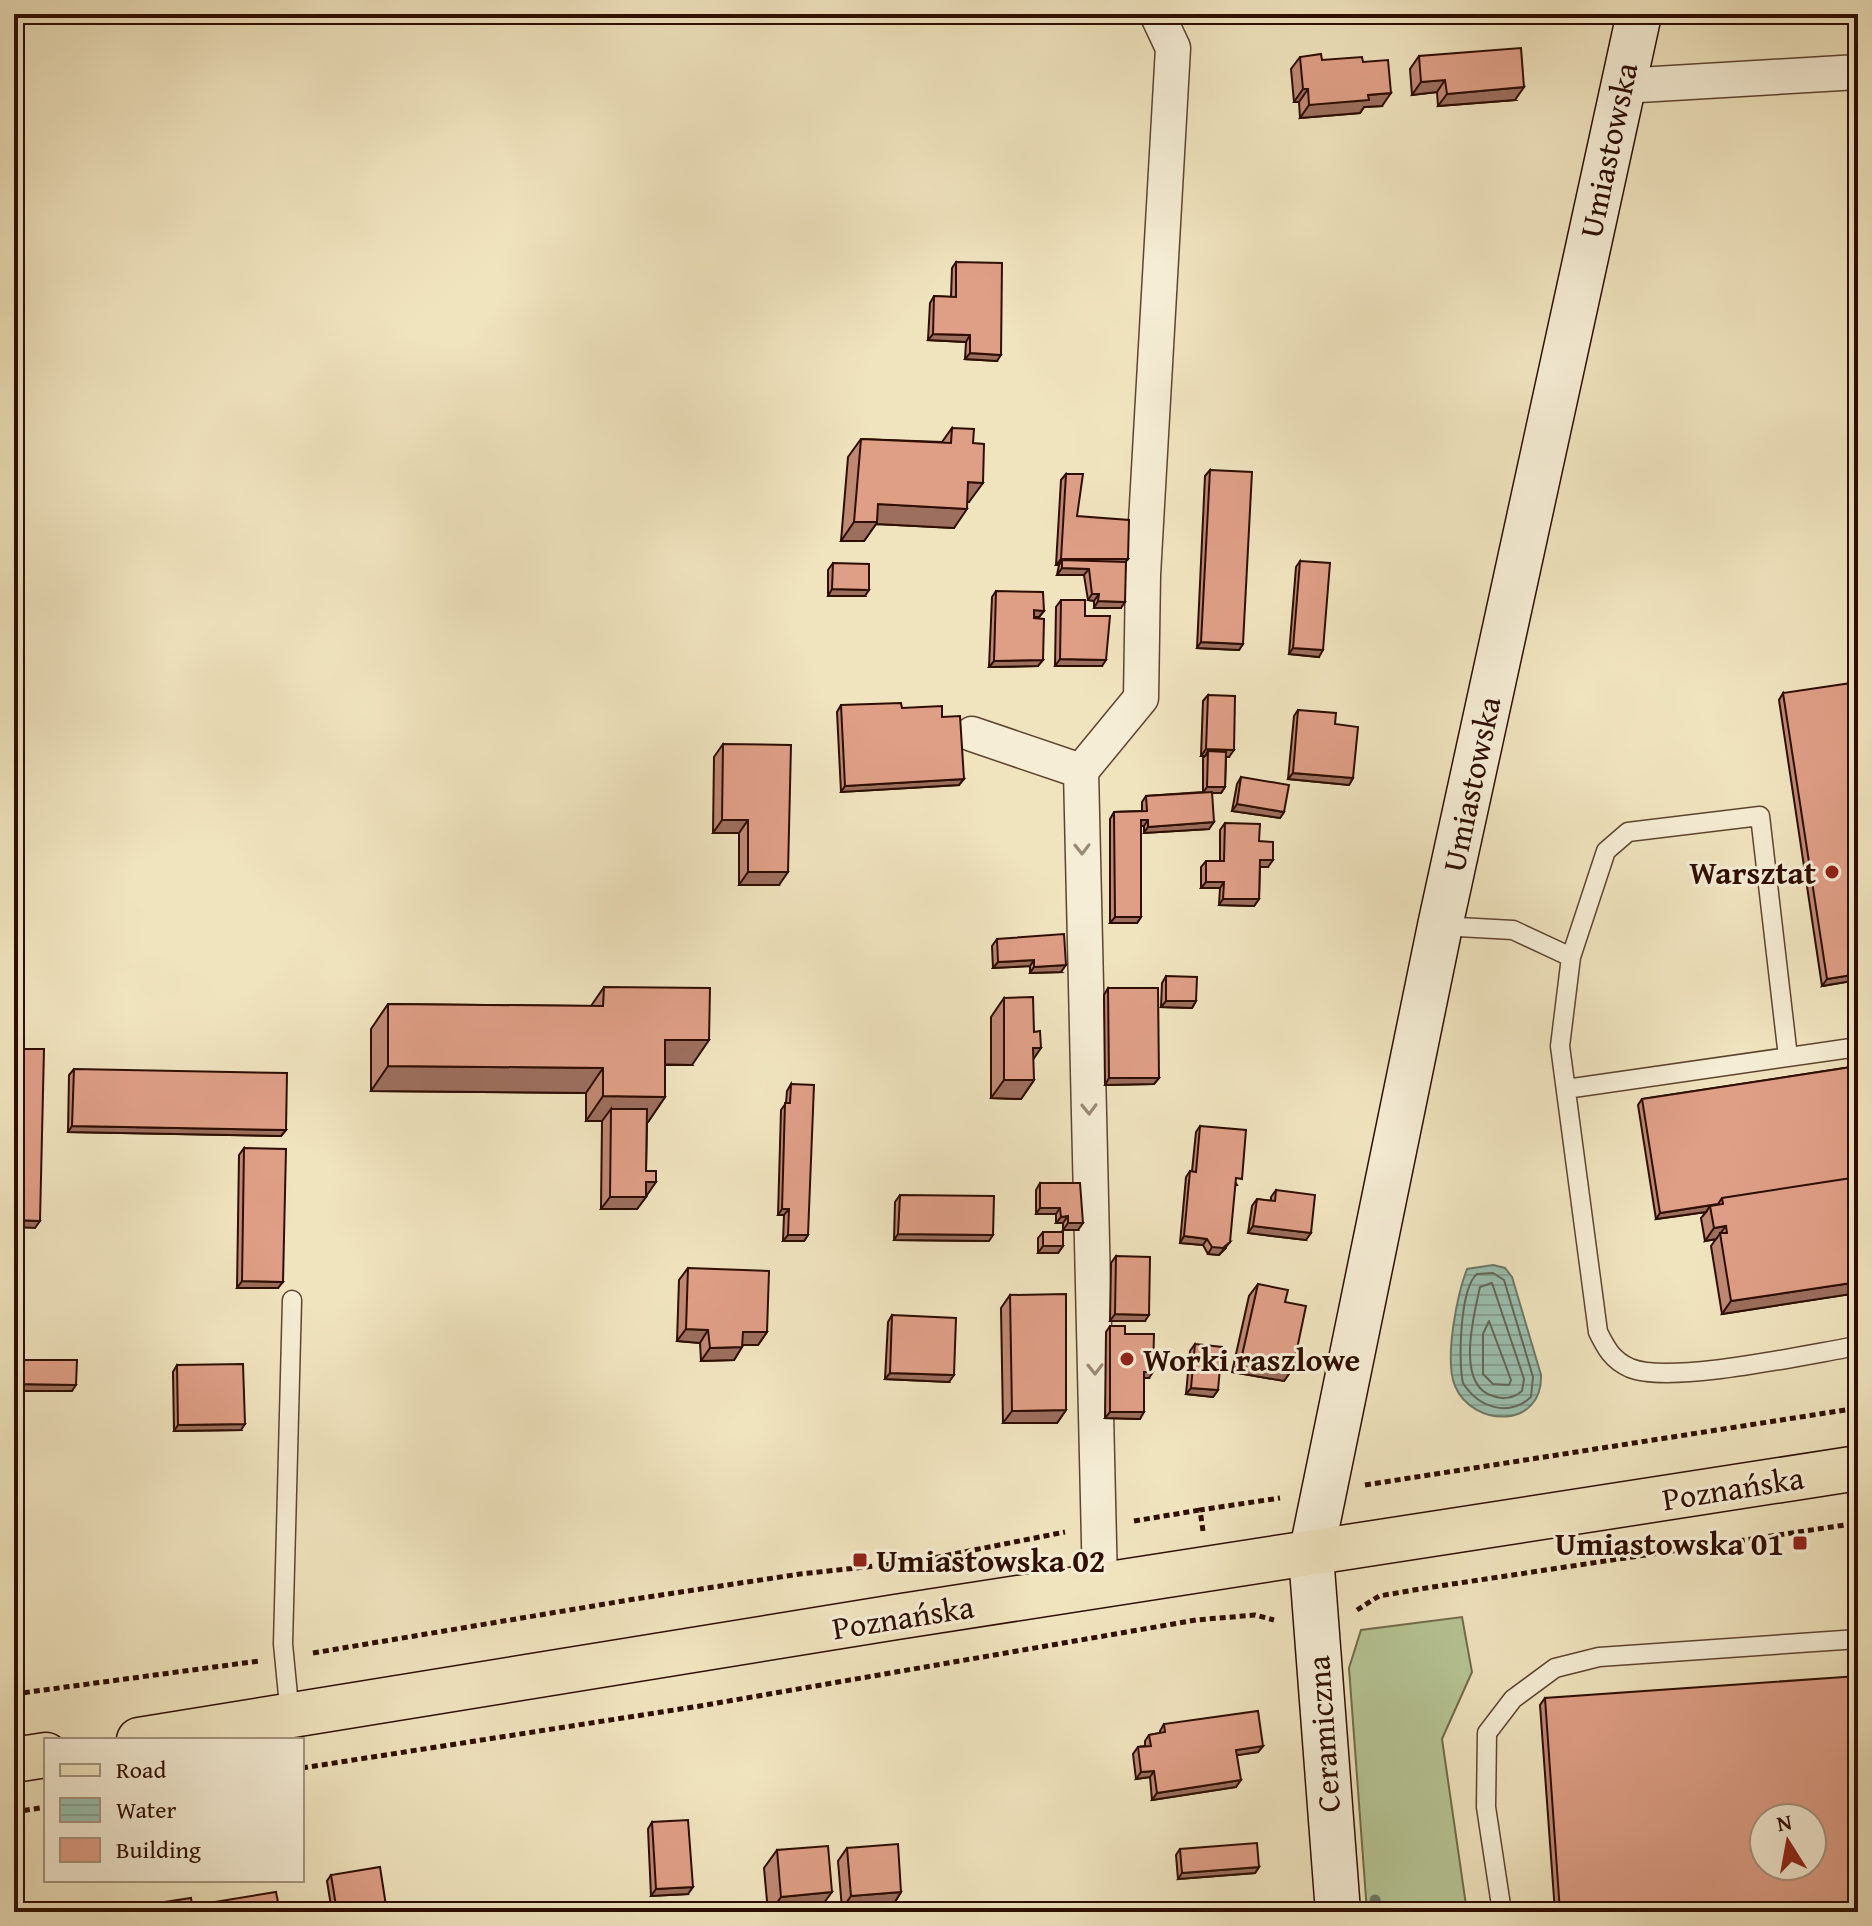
<svg xmlns="http://www.w3.org/2000/svg" width="1872" height="1926" font-family="'Gentium Book Plus',serif">
	<defs>
		<pattern id="water-rules" width="6" height="5" patternUnits="userSpaceOnUse" patternTransform="scale(2)"><rect width="6" height="5" fill="#9abfaf"/><path d="M0 2.5h6" fill="none" stroke="#85a395"/></pattern>
	</defs>
	<rect width="100%" height="100%" fill="#f0e4bf"/>
	<filter id="stains"><feTurbulence type="fractalNoise" baseFrequency=".0025" numOctaves="4"/><feColorMatrix values="0 0 0 0 .2 0 0 0 0 .09 0 0 0 0 .02 0 0 0 .5 -.17"/></filter>
	<radialGradient id="worn" r=".72"><stop offset=".6" stop-color="#630" stop-opacity="0"/><stop offset="1" stop-color="#630" stop-opacity=".3"/></radialGradient>
	<path fill="#b6c595" stroke="#726a4b" stroke-width="2" d="M1462 1617 1472 1672 1442 1739 1467 1912H1367L1349 1668 1361 1630Z"/>
	<path fill="url(#water-rules)" stroke="#6f7869" stroke-width="2" d="M1493 1265 1505 1268 1512 1277 1541 1375C1543 1429 1473 1428 1455 1386 1444 1360 1457 1295 1467 1269Z"/>
	<g fill="none" stroke-linecap="round" stroke-linejoin="round">
		<path stroke="#646658" stroke-width="2" d="M1477 1274 1493 1273 1504 1280 1533 1377 1531 1397C1508 1418 1478 1407 1463 1383 1458 1361 1460 1288 1477 1274Z
			M1492 1283 1524 1379 1522 1391C1514 1398 1503 1400 1493 1396 1455 1385 1474 1315 1480 1287Z
			M1489 1321 1511 1380 1509 1385 1493 1384 1483 1374V1334Z"/>
		<path stroke="#6f7869" stroke-width="11" d="M1375 1900 1377 1912"/>
		<defs>
			<path id="service" d="M1440 926 1513 930 1571 957
				M1788 1057 1760 816 1628 832 1606 851 1571 957 1560 1046 1598 1332C1606 1348 1612 1360 1630 1368 1671 1385 1808 1354 1858 1346
				M1566 1089 1858 1047
				M290 1716 283 1644 292 1300
				M1502 1912 1486 1807 1487 1733 1513 1699 1555 1668 1599 1657 1858 1639"/>
			<path id="minor" d="M1622 86 1858 72
				M972 734 1081 771 1141 698 1143 575 1173 48 1157 14
				M1081 771 1100 1585"/>
			<path id="secondary" d="M1338 1912 1311 1555 1440 926 1639 14"/>
			<path id="primary" d="M139 1740 896 1617 1858 1468
				M14 1760 46 1755"/>
		</defs>
		<use href="#service" stroke="#5e4430" stroke-width="21"/>
		<use href="#minor" stroke="#5e4430" stroke-width="37"/>
		<use href="#secondary" stroke="#2e0e01" stroke-width="47"/>
		<use href="#primary" stroke="#2e0e01" stroke-width="47"/>
		<path stroke="#2e0e01" stroke-width="5" stroke-dasharray="6 4" stroke-linecap="butt" d="M1365 1485 1858 1408
			M1134 1521 1200 1510
			M1203 1531 1200 1510 1280 1498
			M1357 1610 1379 1596 1426 1588 1858 1523
			M313 1653 635 1599 800 1574 913 1562 1065 1532
			M14 1694 259 1661
			M302 1768 700 1706 1196 1620 1255 1615 1274 1620
			M14 1812 46 1807"/>
		<use href="#service" stroke="#f5edd5" stroke-width="18"/>
		<use href="#minor" stroke="#f5edd5" stroke-width="34"/>
		<use href="#secondary" stroke="#f5edd5" stroke-width="44"/>
		<use href="#primary" stroke="#f0e4bf" stroke-width="44"/>
	</g>
	<path fill="#c08974" stroke="#2e0e01" stroke-width="2" d="M1419 56 1515 100 1438 106 1437 92 1412 95 1410 69Z
		M1300 57 1322 60 1363 62 1382 106 1364 107 1360 113 1300 118 1299 102H1294L1291 69Z
		M956 262 997 361 965 359 966 342 928 340 930 303 934 296 951 297 952 268Z
		M952 428 969 502H967L954 528 876 524 864 541H841L848 457 861 439 942 442Z
		M1210 470 1243 644 1239 650 1197 648 1205 476Z
		M1066 474 1077 516 1128 559 1125 562 1121 608H1094V601L1088 600 1084 575H1057L1059 565H1056L1061 480Z
		M1300 561 1319 657 1289 654 1296 567Z
		M833 563 865 596H828V570Z
		M996 591 1044 611 1039 617H1034L1038 666 989 667 992 597Z
		M1061 600 1085 616 1102 666H1055L1056 607Z
		M1783 693 1858 980 1822 986 1779 700Z
		M1208 695 1229 757H1226L1225 787 1221 793H1212L1209 829 1144 833V826H1141V917L1137 923H1110V819L1114 812 1142 811V802L1146 796 1203 792V758L1205 756H1201L1203 701Z
		M841 705 902 708 942 717 959 785 841 792 837 712Z
		M1298 710 1335 724 1353 778 1349 785 1288 779 1294 716Z
		M723 744 779 885H739V833H713L714 757Z
		M1241 777 1284 812 1280 818 1232 811 1237 784Z
		M1225 823 1259 841 1268 867H1260L1259 899 1254 906 1219 905 1220 888H1201V867L1206 861H1220V830Z
		M997 939 1061 972 1030 973V966L993 968 992 946Z
		M1166 976 1196 1001 1192 1008 1161 1007 1162 983Z
		M604 987 692 1065H665V1097L648 1122H647L646 1171 647 1195 637 1209H601L602 1121H586V1093L371 1091V1029L388 1004 591 1006Z
		M1108 988 1159 1078 1154 1084 1105 1085 1104 995Z
		M1004 998 1034 1080 1021 1099 991 1098V1017Z
		M1858 1066V1293L1722 1314 1711 1246 1716 1239 1705 1241 1701 1218 1706 1212 1656 1219 1638 1105 1642 1099Z
		M74 1069 286 1130 281 1136 68 1132 69 1075Z
		M791 1084 808 1235 804 1241H783L784 1215H778L781 1110 786 1103 787 1091Z
		M1200 1126 1237 1185H1235L1226 1248 1219 1255 1208 1254 1203 1245 1180 1243 1186 1177 1190 1171H1192L1196 1132Z
		M244 1148 278 1288H237L239 1155Z
		M1040 1183 1078 1230H1063V1223H1056V1214H1036V1190Z
		M1276 1190 1306 1240 1248 1233 1252 1206 1257 1199 1271 1201V1197Z
		M900 1195 989 1241 894 1240 895 1202Z
		M1043 1232 1063 1246 1058 1253H1038V1238Z
		M1116 1256 1145 1321H1110L1111 1263Z
		M688 1268 767 1332 758 1345H743L734 1360 701 1361 700 1343 677 1341 679 1280Z
		M1258 1284 1285 1302 1293 1368 1284 1381 1232 1372 1249 1296Z
		M1010 1295 1066 1410 1057 1423H1003L1001 1308Z
		M892 1315 949 1382 885 1379 888 1322Z
		M1110 1326 1125 1334 1149 1378H1144L1140 1419 1105 1418 1106 1332Z
		M1195 1344 1218 1390 1213 1397 1186 1394 1190 1351Z
		M177 1365 241 1430 174 1431 173 1372Z
		M1545 1698 1858 1912H1555L1540 1705Z
		M1164 1724 1263 1746 1258 1752 1237 1755 1236 1787 1152 1800 1150 1777 1136 1779 1133 1754 1138 1747 1145 1746V1741L1149 1735 1160 1733V1731Z
		M652 1822 688 1894 651 1896 648 1829Z
		M847 1848 901 1892 893 1905 842 1909 838 1861Z
		M1180 1849 1259 1867 1255 1873 1178 1879 1176 1855Z
		M777 1850 818 1911 768 1912 764 1868Z
		M331 1875 387 1912H332L327 1881Z
		M202 1904 280 1912H198Z"/>
	<path fill="#9c6f5e" stroke="#2e0e01" stroke-width="2" d="M1445 80 1437 92 1412 95 1421 82Z
		M1524 87 1515 100 1438 106 1447 94Z
		M1303 89H1308L1299 102H1294Z
		M1391 93 1382 106 1364 107 1360 113 1300 118 1309 105 1368 95Z
		M933 334 970 335 966 342 928 340Z
		M970 353 1001 355 997 361 965 359Z
		M968 482 983 483 969 502 955 501Z
		M878 504 967 509 954 528 876 524 864 541H841L854 522Z
		M1061 559H1128L1123 565 1062 560 1059 565H1056Z
		M1062 568 1089 569 1084 575H1057Z
		M832 589 869 590 865 596H828Z
		M1092 594H1099L1094 601 1088 600Z
		M1098 601 1125 602 1121 608H1094Z
		M1034 610 1044 611 1039 617H1030Z
		M1201 642 1243 644 1239 650 1197 648Z
		M1293 648 1323 650 1319 657 1289 654Z
		M1060 659 1106 660 1102 666H1055Z
		M1043 660 1038 666 989 667 994 661Z
		M1206 749 1234 750 1229 757 1208 756V751L1205 756H1201Z
		M1293 773 1353 778 1349 785 1288 779Z
		M964 779 959 785 841 792 845 786Z
		M1207 787H1225L1221 793H1203Z
		M1237 804 1284 812 1280 818 1232 811Z
		M722 820H748L739 833H713Z
		M1141 820H1148L1144 826H1137Z
		M1214 822 1209 829 1144 833 1148 827Z
		M1260 860H1273L1268 867H1255Z
		M748 872H788L779 885H739Z
		M1206 882H1224L1220 888H1201Z
		M1223 899H1259L1254 906 1219 905Z
		M1115 917H1141L1137 923H1110Z
		M1034 960 1030 966 993 968 998 962Z
		M1066 965 1061 972 1030 973 1034 967Z
		M1858 974V980L1822 986 1827 979Z
		M1166 1001H1196L1192 1008 1161 1007Z
		M665 1040H709L692 1065 648 1064Z
		M1033 1048H1041L1028 1067Z
		M388 1066 603 1068 586 1093 371 1091Z
		M1109 1078H1159L1154 1084 1105 1085Z
		M1004 1080H1034L1021 1099 991 1098Z
		M603 1096 665 1097 648 1122 611 1121V1109L602 1121H586Z
		M72 1126 286 1130 281 1136 68 1132Z
		M646 1182H656L647 1195H637Z
		M610 1197H646L637 1209H601Z
		M1718 1204 1710 1206 1706 1212 1656 1219 1660 1213Z
		M1040 1208H1060L1056 1214H1036Z
		M782 1209H789L784 1215H778Z
		M1068 1216 1063 1223H1056L1061 1217Z
		M14 1220 40 1221 35 1228 14 1227Z
		M1068 1223H1083L1078 1230H1063Z
		M1253 1226 1311 1233 1306 1240 1248 1233Z
		M1726 1226 1716 1239 1705 1241 1714 1228Z
		M898 1234 993 1235 989 1241 894 1240Z
		M788 1235H808L804 1241H783Z
		M1184 1236 1207 1239 1203 1245 1180 1243Z
		M1230 1242 1219 1255 1208 1254 1212 1247Z
		M1043 1246H1063L1058 1253H1038Z
		M242 1281 283 1282 278 1288H237Z
		M1858 1282V1293L1722 1314 1731 1301Z
		M1115 1314 1149 1315 1145 1321H1110Z
		M686 1329 708 1330 700 1343 677 1341Z
		M743 1332H767L758 1345H734Z
		M742 1347 734 1360 701 1361 710 1348Z
		M1241 1360 1293 1368 1284 1381 1232 1372Z
		M1144 1372H1153L1149 1378H1140Z
		M890 1373 954 1375 949 1382 885 1379Z
		M14 1384 76 1385 72 1391H14Z
		M1191 1388 1218 1390 1213 1397 1186 1394Z
		M1066 1410 1057 1423H1003L1012 1411Z
		M1110 1412H1144L1140 1419 1105 1418Z
		M245 1424 241 1430 174 1431 178 1425Z
		M1263 1746 1258 1752 1232 1756 1236 1750Z
		M1154 1771 1150 1777 1136 1779 1141 1772Z
		M1241 1780 1236 1787 1152 1800 1157 1793Z
		M1259 1867 1255 1873 1178 1879 1182 1873Z
		M693 1887 688 1894 651 1896 656 1889Z
		M832 1892 818 1911 771 1912 781 1897Z
		M901 1892 893 1905 842 1909 851 1896Z"/>
	<path fill="#df9f87" stroke="#2e0e01" stroke-width="2" fill-rule="evenodd" d="M1521 48 1524 87 1447 94 1445 80 1421 82 1419 56Z
		M1321 54 1322 60 1362 57 1363 62 1388 60 1391 93 1368 95 1369 100 1309 105 1308 89H1303L1300 57Z
		M956 262 1002 263 1001 355 970 353V335L933 334 934 296 956 297Z
		M952 428 974 429 973 443 984 444 983 483 968 482 967 509 878 504 877 522H854L861 439 951 443Z
		M1210 470 1252 472 1243 644 1201 642Z
		M1066 474H1083L1077 516 1129 520 1128 559H1061Z
		M1062 560 1126 562 1125 602 1098 601 1099 594H1092L1089 569 1062 568Z
		M1300 561 1330 563 1323 650 1293 648Z
		M833 563 869 564V590L832 589Z
		M996 591 1043 592 1044 611 1034 610V618L1044 619 1043 660 994 661Z
		M1061 600H1085V616H1110L1106 660 1060 659Z
		M1858 682V974L1827 979 1783 693Z
		M1208 695 1235 696 1234 750 1206 749Z
		M901 703 902 708 942 706V717L960 716 964 779 845 786 841 705Z
		M1298 710 1336 713 1335 724 1358 727 1353 778 1293 773Z
		M723 744 791 745 788 872H748V820H722Z
		M1208 751 1226 752 1225 787H1207Z
		M1241 777 1289 785 1284 812 1237 804Z
		M1212 792 1214 822 1148 827V820H1141V917H1115L1114 812 1147 811 1146 796Z
		M1225 823 1260 824 1259 841 1273 842V860H1260L1259 899H1223L1224 882H1206V861H1224Z
		M1064 934 1066 965 1034 967V960L998 962 997 939Z
		M1166 976 1197 977 1196 1001H1166Z
		M604 987 710 988 709 1040H665V1097L603 1096V1068L388 1066V1004L603 1006Z
		M1108 988H1158L1159 1078H1109Z
		M1033 997 1034 1032 1040 1031 1041 1048H1033L1034 1080H1004V998Z
		M14 1049H44L40 1221 14 1220Z
		M1858 1066V1177L1722 1198 1718 1204 1660 1213 1642 1099Z
		M74 1069 287 1073 286 1130 72 1126Z
		M791 1084 814 1085 808 1235H788L789 1209H782L785 1103H790Z
		M611 1109H647L646 1171H656V1182H646V1197H610Z
		M1200 1126 1246 1130 1242 1179 1236 1178 1230 1242 1223 1248 1212 1247 1207 1239 1184 1236 1190 1171 1196 1172Z
		M244 1148 286 1149 283 1282 242 1281Z
		M1858 1177V1282L1731 1301 1720 1233H1727L1726 1226 1714 1228 1710 1206 1723 1204 1722 1198Z
		M1040 1183H1080L1083 1223H1068V1216L1061 1217 1060 1208H1040Z
		M1276 1190 1315 1195 1311 1233 1253 1226 1257 1199 1275 1201Z
		M900 1195 994 1196 993 1235 898 1234Z
		M1043 1232H1063V1246H1043Z
		M1116 1256 1150 1257 1149 1315 1115 1314Z
		M688 1268 769 1271 767 1332H743L742 1347 710 1348 708 1330 686 1329Z
		M1258 1284 1288 1290 1285 1302 1306 1306 1293 1368 1241 1360Z
		M1066 1294V1410L1012 1411 1010 1295Z
		M892 1315 956 1318 954 1375 890 1373Z
		M1110 1326H1125V1334H1154L1153 1372H1144V1412H1110Z
		M1195 1344 1222 1347 1218 1390 1191 1388Z
		M14 1360H77L76 1385 14 1384Z
		M243 1364 245 1424 178 1425 177 1365Z
		M1858 1676V1912H1560L1545 1698ZM1764 1818H1812V1866H1764Z
		M1258 1711 1263 1746 1236 1750 1241 1780 1157 1793 1154 1771 1141 1772 1138 1747 1151 1746 1149 1735 1165 1732 1164 1724Z
		M688 1820 693 1887 656 1889 652 1822Z
		M1257 1843 1259 1867 1182 1873 1180 1849Z
		M898 1844 901 1892 851 1896 847 1848Z
		M828 1846 832 1892 781 1897 777 1850Z
		M380 1867 387 1912H337L331 1875Z
		M276 1892 280 1912H203L202 1904Z
		M191 1898 193 1912H100Z"/>
	<defs><path id="oneway-chevron" d="M-2-3.5L2.5 0L-2 3.5" fill="none" stroke-width="1.6" stroke-linecap="round" stroke-linejoin="round" transform="scale(2)"/></defs>
	<g stroke="#9b8976">
		<use href="#oneway-chevron" transform="translate(1082 849) rotate(89)"/>
		<use href="#oneway-chevron" transform="translate(1089 1109) rotate(89)"/>
		<use href="#oneway-chevron" transform="translate(1095 1369) rotate(89)"/>
	</g>
	<g fill="#8f2418" stroke="#f5edd5" stroke-width="3">
		<circle cx="1832" cy="872" r="8"/>
		<circle cx="1127" cy="1359" r="8"/>
		<rect x="1792" y="1535" width="16" height="16" rx="4"/>
		<rect x="852" y="1552" width="16" height="16" rx="4"/>
	</g>
	<g text-anchor="middle" dominant-baseline="central" stroke-width="6" stroke-linejoin="round" paint-order="stroke">
		<g font-size="32" fill="#2e0e01" stroke="#f5edd5">
			<text transform="translate(1608 150) rotate(-78)">Umiastowska</text>
			<text transform="translate(1471 784) rotate(-78)">Umiastowska</text>
			<text transform="translate(1733 1488) rotate(-9)">Poznańska</text>
			<text transform="translate(903 1617) rotate(-9)">Poznańska</text>
			<text transform="translate(1323 1734) rotate(-94)">Ceramiczna</text>
		</g>
		<g font-size="32" font-weight="bold" fill="#2e0e01" stroke="#f5edd5" text-anchor="end">
			<text x="1816" y="872">Warsztat</text>
			<text x="1143" y="1359" text-anchor="start">Worki raszlowe</text>
			<text x="1784" y="1543">Umiastowska 01</text>
			<text x="876" y="1560" text-anchor="start">Umiastowska 02</text>
		</g>
	</g>
	<rect width="1872" height="1926" fill="none" stroke="#f0e4bf" stroke-width="48"/>
	<rect x="16" y="16" width="1840" height="1894" fill="none" stroke="#2e0e01" stroke-width="4"/>
	<rect x="24" y="24" width="1824" height="1878" fill="none" stroke="#2e0e01" stroke-width="2"/>
	<rect x="44" y="1738" width="260" height="144" fill="#f5edd5" stroke="#a59480" stroke-width="2"/>
	<rect x="60" y="1764" width="40" height="12" fill="#f0e4bf" stroke="#a59480" stroke-width="2"/>
	<text x="116" y="1778" font-size="24" fill="#2e0e01">Road</text>
	<rect x="60" y="1798" width="40" height="24" fill="url(#water-rules)" stroke="#a59480" stroke-width="2"/>
	<text x="116" y="1818" font-size="24" fill="#2e0e01">Water</text>
	<rect x="60" y="1838" width="40" height="24" fill="#df9f87" stroke="#a59480" stroke-width="2"/>
	<text x="116" y="1858" font-size="24" fill="#2e0e01">Building</text>
	<g transform="translate(1788 1842) rotate(349)"><circle r="38" fill="#f5edd5" stroke="#a59480" stroke-width="2"/>
	<path d="M0-6L14 30L0 20L-14 30Z" fill="#8f2418"/>
	<text y="-12" font-size="22" font-weight="bold" text-anchor="middle" fill="#2e0e01">N</text>
	</g>
	<rect width="100%" height="100%" filter="url(#stains)"/>
	<rect width="100%" height="100%" fill="url(#worn)"/>
</svg>
